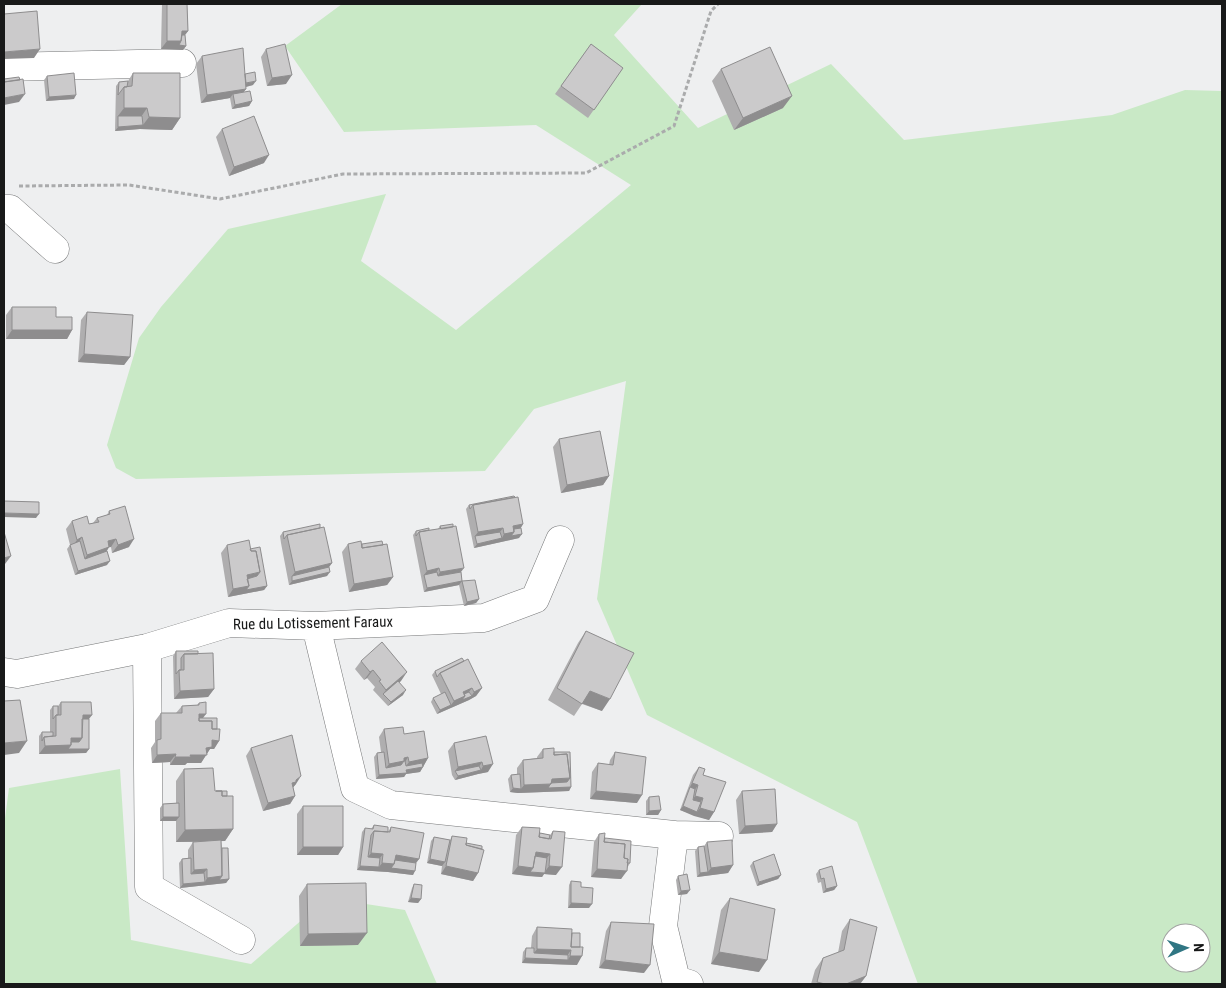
<svg xmlns="http://www.w3.org/2000/svg" width="1226" height="988" font-family="'Roboto Condensed',sans-serif">
	<rect width="100%" height="100%" fill="#eeeff0"/>
	<path fill="#c9e9c6" fill-rule="evenodd" d="M342 4H642L614 35 698 128 831 64 904 140 1112 115 1185 90 1222 91V984H918L857 822 647 715 597 599 626 381 534 409 485 471 136 479 116 468 107 445 139 338 161 307 228 229 386 194 361 261 456 330 631 185 536 125 344 132 285 46ZM1171 933H1201V963H1171Z
		M120 769 131 940 251 964 327 898 405 910 437 984H4V826L9 788Z"/>
	<g fill="none" stroke-linecap="round" stroke-linejoin="round">
		<defs>
			<path id="minor" d="M4 67 182 63
				M4 209H10L55 249
				M316 626 355 788 391 805 674 835 719 836
				M147 648 149 887 241 940
				M4 672 17 674 147 648 229 623 316 626 484 618 535 599 560 540
				M674 835 663 926 676 980 689 984"/>
		</defs>
		<use href="#minor" stroke="#777879" stroke-width="29"/>
		<path stroke="#aaabac" stroke-width="3" stroke-dasharray="4 2.5" stroke-linecap="butt" d="M19 186 129 185 220 199 343 174 586 173 674 126 711 11 718 4"/>
		<use href="#minor" stroke="#fff" stroke-width="28"/>
	</g>
	<path fill="#afaeaf" d="M162 4H187L188 31 185 35 186 46 183 50 161 49Z
		M591 44 623 68 588 118 555 94Z
		M266 49 286 84 267 86 261 57Z
		M202 56 245 74 253 85 246 87V89L243 93 252 101 249 106 232 109 230 98 201 103 196 64Z
		M721 69 783 108 734 130 712 81Z
		M133 73 180 118 172 130 140 129 115 131 116 86 119 82 128 81Z
		M47 76 74 99 46 101 44 80Z
		M222 129 264 163 229 176 216 137Z
		M12 307 56 317 72 330 67 339H6V315Z
		M87 312 130 357 124 365 78 362 81 320Z
		M559 439 609 476 603 485 561 493 553 447Z
		M469 505 523 524 521 528 519 538 474 548 466 509Z
		M109 511 129 547 112 553 111 547H109L107 551V565L75 575 67 549 70 545 66 529 72 521 89 524 93 523 97 518 107 515Z
		M440 526 461 572 462 581 479 599 476 603 464 606 459 585 424 592 413 535 416 531 429 530 438 529Z
		M320 528 332 563 329 567 327 576 289 585 281 543 280 536 283 532Z
		M348 544H362L393 577 387 585 349 592 342 552Z
		M227 545 250 549 267 586 264 590 228 597 221 553Z
		M586 631 602 711 582 704 574 716 548 700 578 643Z
		M176 651 198 654 214 689 208 697 174 699 173 656Z
		M361 661 401 681 399 682 403 695 388 706 373 690 375 687 367 678 364 680 355 669Z
		M435 671 482 688 476 696 469 700 437 714 431 702 433 698 441 694 432 675Z
		M61 702 89 719V749L86 753 39 754V736L42 732H50V710L53 706H58Z
		M199 703 203 718 217 729 219 741 214 749H210L201 763H187L185 765H170V762L152 763 151 748 155 742V721L161 713H176L182 706 197 705Z
		M384 729 404 734 428 758 420 772 406 774 404 777 376 779 374 757 377 753 381 752 379 737Z
		M486 736 488 772 478 774 455 780 452 775 448 751 454 743Z
		M251 748 296 784 293 787 295 796 290 804 263 811 246 756Z
		M543 749 554 752 571 787 569 791 518 793 510 792 508 779 511 775 517 774V768L523 760 537 758V757Z
		M615 752 637 803 590 799 592 772 598 763 609 765 610 760Z
		M699 767 703 775 714 812 709 820 680 810 687 791 693 775Z
		M184 769 215 791 227 796 233 829 225 841H221L222 848 229 879 226 883 180 888 179 863 182 859 188 858V850L193 842H200H176V821H160V808L163 804 176 803V781Z
		M742 791 777 824 772 832 739 834 736 800Z
		M649 797 661 810 658 815H646V801Z
		M303 806 343 847 338 855H297V814Z
		M374 825 388 832 391 827 419 859 416 863 413 875 388 872 357 870 362 832 365 828 371 829Z
		M522 827 540 833 550 835 553 831 556 875 544 874 542 877 512 874 516 835Z
		M599 834 605 838 630 863 621 879 591 877 594 842Z
		M452 836 466 843 478 873 473 881 441 874 442 866 427 863 431 841 434 837 450 840Z
		M707 842 733 865 728 873 697 877 695 851 698 847 704 846Z
		M753 862 781 875 778 879 757 886 750 866Z
		M819 870 837 886 834 890 823 893 821 882 818 883 816 874Z
		M678 876 687 894 678 895 676 880Z
		M571 881 581 887 589 908H568L569 885Z
		M307 884 358 945 300 946 299 896Z
		M414 884 421 899 418 903 408 902 412 888Z
		M730 898 759 972 711 964 721 910Z
		M850 919 866 976 860 984H811L815 970 823 958 838 953 842 931Z
		M611 922 644 973 599 968 606 931Z
		M537 927 572 933 577 965 522 963 523 952 526 948H531L532 936Z"/>
	<path fill="#8e8d8e" d="M182 31H188L182 39Z
		M167 41H181L186 46 183 50 161 49Z
		M40 49 34 58 4 59V52Z
		M292 75 286 84 267 86 272 78Z
		M256 81 253 85 241 88 244 84Z
		M246 89 240 97 233 94 230 98 201 103 207 95Z
		M25 94 19 102 4 105V98Z
		M76 95 74 99 46 101 49 97Z
		M792 96 783 108 734 130 743 118Z
		M252 101 249 106 232 109 235 105Z
		M124 108H147L139 120 118 116Z
		M149 117 180 118 172 130 140 129 115 131 118 127 143 125Z
		M269 155 264 163 229 176 234 167Z
		M12 330H72L67 339H6Z
		M84 354 130 357 124 365 78 362Z
		M609 476 603 485 561 493 567 485Z
		M4 513 39 514 36 518 4 517Z
		M523 524 518 532 522 534 519 538 474 548 477 544 502 538 504 534 513 526Z
		M503 528 497 536H475L478 532Z
		M82 537 77 545 71 548 77 540Z
		M116 539 111 547 102 549 108 541Z
		M134 539 129 547 112 553 118 545Z
		M109 547 104 555 82 563 87 555Z
		M11 556 5 564H4V558Z
		M110 561 107 565 75 575 78 571Z
		M332 563 326 571 292 576 295 572Z
		M439 568 434 576 424 575 427 571Z
		M464 568 458 576 435 580 440 572Z
		M260 572 254 580 244 579 247 575Z
		M330 572 327 576 289 585 292 581Z
		M393 577 387 585 349 592 354 584Z
		M462 581 459 585 424 592 427 588Z
		M249 586H267L264 590 228 597 233 589Z
		M479 599 476 603 464 606 467 602Z
		M373 670 367 678 364 680 370 672Z
		M407 672 401 681 384 695 383 694 386 690Z
		M472 688 466 696H472L469 700 437 714 440 710 451 705 454 701 463 692Z
		M482 688 476 696 469 700 474 692Z
		M214 689 208 697 174 699 180 691Z
		M406 690 403 695 388 706 391 702Z
		M590 691 610 699 602 711 581 703Z
		M199 714H206L200 722H196Z
		M83 715H92L86 723H80Z
		M71 738H82L89 749 86 753 39 754 45 746Z
		M212 740 219 741 214 749H210L201 763H187L185 765H170L175 757 190 755Z
		M27 741 19 753 4 755V743Z
		M176 754 170 762 152 763 157 755Z
		M408 757 403 766 383 772 389 764 404 758Z
		M428 758 423 767 403 770 409 762Z
		M482 762 477 770 455 771 458 767Z
		M493 764 488 772 478 774 455 780 458 776 481 770 483 766Z
		M423 767 420 772 406 774 404 777 376 779 379 775Z
		M301 776 296 784 291 790 292 783Z
		M570 778 571 787 569 791 518 793 524 785 552 779Z
		M692 783 698 785 693 793 690 787Z
		M513 788 521 789 518 793 510 792Z
		M596 791 642 795 637 803 590 799Z
		M295 796 290 804 263 811 268 803Z
		M695 796 703 798 698 806 690 804Z
		M683 806 697 812 694 816 680 810Z
		M700 808 714 812 709 820 694 816Z
		M661 810 658 815H646L649 811Z
		M163 817H179L176 821H160Z
		M777 824 772 832 739 834 745 826Z
		M233 829 225 841 176 842 185 830Z
		M303 847H343L338 855H297Z
		M536 852 550 854 544 862 532 860Z
		M371 853 383 854 377 862 365 861Z
		M396 855 419 859 413 867 415 871 413 875 388 872 357 870 360 866 379 867 382 863Z
		M430 859 445 862 442 866 427 863Z
		M733 865 728 873 697 877 700 873 708 872 711 868Z
		M446 866 478 873 473 881 441 874Z
		M518 866 533 868 527 876 512 874Z
		M549 866 562 867 556 875 544 874 542 877 527 876 530 872 544 873Z
		M207 869 201 877 188 878 194 870Z
		M597 869 627 871 621 879 591 877Z
		M781 875 778 879 757 886 759 882Z
		M222 876 229 879 226 883 180 888 183 884 205 882 207 878Z
		M837 886 834 890 823 893 826 889Z
		M690 890 687 894 678 895 681 891Z
		M411 898 421 899 418 903 408 902Z
		M571 903 592 904 589 908H568Z
		M367 933 358 945 300 946 308 934Z
		M537 949 571 950 565 959 531 957Z
		M719 952 767 960 759 972 711 964Z
		M570 956H582L577 965 522 963 525 958 568 960Z
		M605 960 650 965 644 973 599 968Z
		M866 976 860 984H846Z"/>
	<path fill="#cbcacb" stroke="#8e8d8e" d="M167 4H187L188 31H182L181 41H167Z
		M37 11 40 49 4 52V14Z
		M182 35H185L186 46 179 45 181 41Z
		M285 44 292 75 272 78 266 49Z
		M591 44 623 68 594 110 561 86Z
		M770 47 792 96 743 118 721 69Z
		M243 48 246 89 207 95 202 56Z
		M255 72 256 81 246 83 245 74Z
		M74 73 76 95 49 97 47 76Z
		M133 73H180V118L149 117 147 108H124V87L132 86Z
		M19 77 20 80 4 82V79Z
		M23 79 25 94 4 98V82Z
		M128 81 127 87H124L118 95 119 82Z
		M250 91 252 101 235 105 233 94Z
		M118 116H142L143 125 118 127Z
		M254 116 269 155 234 167 222 129Z
		M12 307H56V317H72V330H12Z
		M87 312 133 315 130 357 84 354Z
		M600 431 609 476 567 485 559 439Z
		M514 496 515 497 473 505 470 509 469 505Z
		M518 497 523 524 513 526 514 532 504 534 503 528 478 532 473 505Z
		M4 501 39 502V514L4 513Z
		M125 506 134 539 118 545 116 539 108 541 109 547 87 555 82 537 77 540 72 521 87 516 89 524 99 522 97 518 110 514 109 511Z
		M320 524V528L287 535 284 539 283 532Z
		M453 524V527L441 529 440 526Z
		M456 526 464 568 440 572 439 568 427 571 419 532Z
		M324 527 332 563 295 572 287 535Z
		M429 528V530L419 532 416 536V531Z
		M521 528 522 534 511 536 514 532V529Z
		M4 532 11 556 4 558Z
		M500 532 502 538 477 544 475 536Z
		M249 540 251 551H256L260 572 247 575 249 586 233 589 227 545Z
		M80 541 85 559 107 551 110 561 78 571 70 545Z
		M361 541 362 548 387 544 393 577 354 584 348 544Z
		M382 541 383 545 362 548V544Z
		M260 547 267 586 246 590 249 586 247 579 257 576 260 572 256 551H251L250 549Z
		M329 567 330 572 292 581V576Z
		M437 572 438 576 461 572 462 581 427 588 424 575Z
		M475 580 479 599 467 602 462 581Z
		M586 631 634 653 610 699 590 691 582 704 557 688Z
		M382 642 407 672 386 690 379 681 381 680 373 670 370 672 361 661Z
		M176 651H198V654H184L181 658V670H179L176 674Z
		M213 653 214 689 180 691 179 670H184V654Z
		M462 658 464 661 440 673 437 677 435 671Z
		M468 659 482 688 474 692 472 688 463 692 465 696 454 701 440 673Z
		M398 681 406 690 391 702 383 694Z
		M445 692 451 705 440 710 433 698Z
		M469 692 472 696 462 700 465 696 464 694Z
		M20 700 27 741 4 743V701Z
		M61 702H91L92 715H83L82 738H71V745L45 746 44 737 56 736V715H61Z
		M206 702V714H199V721H212V729H220L219 741 212 740V747L206 748 207 755H190L191 757H175L176 754 157 755V740L161 739V713H182V706L199 705V703Z
		M53 706H58V715H56L53 719Z
		M199 718H217V729H212V721H199Z
		M82 719H89V749H68L71 745V742H79L82 738Z
		M403 727 404 734 424 731 428 758 409 762 408 757 404 758V761L389 764 384 729Z
		M42 732H53V736L44 737 42 741Z
		M292 735 301 776 296 780V782L292 783 295 796 268 803 251 748Z
		M486 736 493 764 483 766 482 762 458 767 454 743Z
		M554 748V755L567 754 570 778 552 779 551 784 524 785 523 760 543 758V749Z
		M384 752 386 768 401 765 404 761H405L406 766 422 763 423 767 406 770 407 773 379 775 377 753Z
		M554 752H570L571 787 548 788 551 783 567 782 570 778 567 754 554 755Z
		M615 752 646 757 642 795 596 791 598 763 613 765Z
		M479 766 481 770 458 776 455 771Z
		M699 767 705 769 703 775 726 782 714 812 700 808 703 798 695 796 698 785 692 783Z
		M213 768 215 791H222V796H233V829L185 830 184 769Z
		M520 774 521 789 513 788 511 775Z
		M690 787 695 789 693 800 701 802 697 812 683 806Z
		M775 789 777 824 745 826 742 791Z
		M216 791H227V796H222V791Z
		M659 796 661 810 649 811V797Z
		M179 803V817H163V804Z
		M303 806H343V847H303Z
		M374 825 388 827V832L374 831 371 835 368 857 380 858 379 867 360 866 365 828 373 829Z
		M391 827 424 833 419 859 396 855 394 864 382 863 383 854 371 853 374 831 390 832Z
		M522 827 540 828 539 837 551 839 553 831 565 832 562 867 549 866 550 854 536 852 533 868 518 866Z
		M540 833 550 835 549 839 539 837Z
		M605 833 604 842 625 844 624 858 628 859 627 871 597 869 599 834Z
		M452 836 467 838 466 845 484 850 478 873 446 866Z
		M434 837 450 840 445 862 430 859Z
		M605 838 631 841 630 863H627L628 859 624 858 625 844 604 842Z
		M221 840 222 876 207 878V869L194 870 193 842Z
		M732 840 733 865 711 868 707 842Z
		M466 843 482 846V849L466 845Z
		M704 846 708 872 700 873 698 847Z
		M222 848H228L229 879 219 880 222 876Z
		M774 854 781 875 759 882 753 862Z
		M535 856 547 858 545 873 530 872 533 868Z
		M191 858V874L204 873 205 882 183 884 182 859Z
		M395 860 416 863 415 871 391 868 394 864Z
		M832 866 837 886 826 889 824 878 821 879 819 870Z
		M687 874 690 890 681 891 678 876Z
		M571 881 581 882V887L593 888 592 904 571 903Z
		M366 883 367 933 308 934 307 884Z
		M414 884 422 885 421 899 411 898Z
		M730 898 775 909 767 960 719 952Z
		M850 919 877 927 866 976 846 984H825L817 982 823 958 844 950Z
		M611 922 654 924 650 965 605 960Z
		M537 927 572 929 571 947H583L582 956H570L571 950 537 949Z
		M572 933H580V947H571Z
		M526 948H534V953L568 955V960L525 958Z"/>
	<g text-anchor="middle" dominant-baseline="central" stroke-width="4.5" stroke-linejoin="round" paint-order="stroke">
		<g font-size="15" fill="#181919" stroke="#fff">
			<text transform="translate(313 623) rotate(-1)">Rue du Lotissement Faraux</text>
		</g>
	</g>
	<rect width="1226" height="988" fill="none" stroke="#181919" stroke-width="10"/>
	<g transform="translate(1186 948) rotate(88)"><circle r="24" fill="#ffffff" stroke="#a3a3a3"/>
	<path d="M0-4L9 19L0 12L-9 19Z" fill="#307683"/>
	<text y="-8" font-size="14" font-weight="bold" text-anchor="middle" fill="#181919">N</text>
	</g>
</svg>
